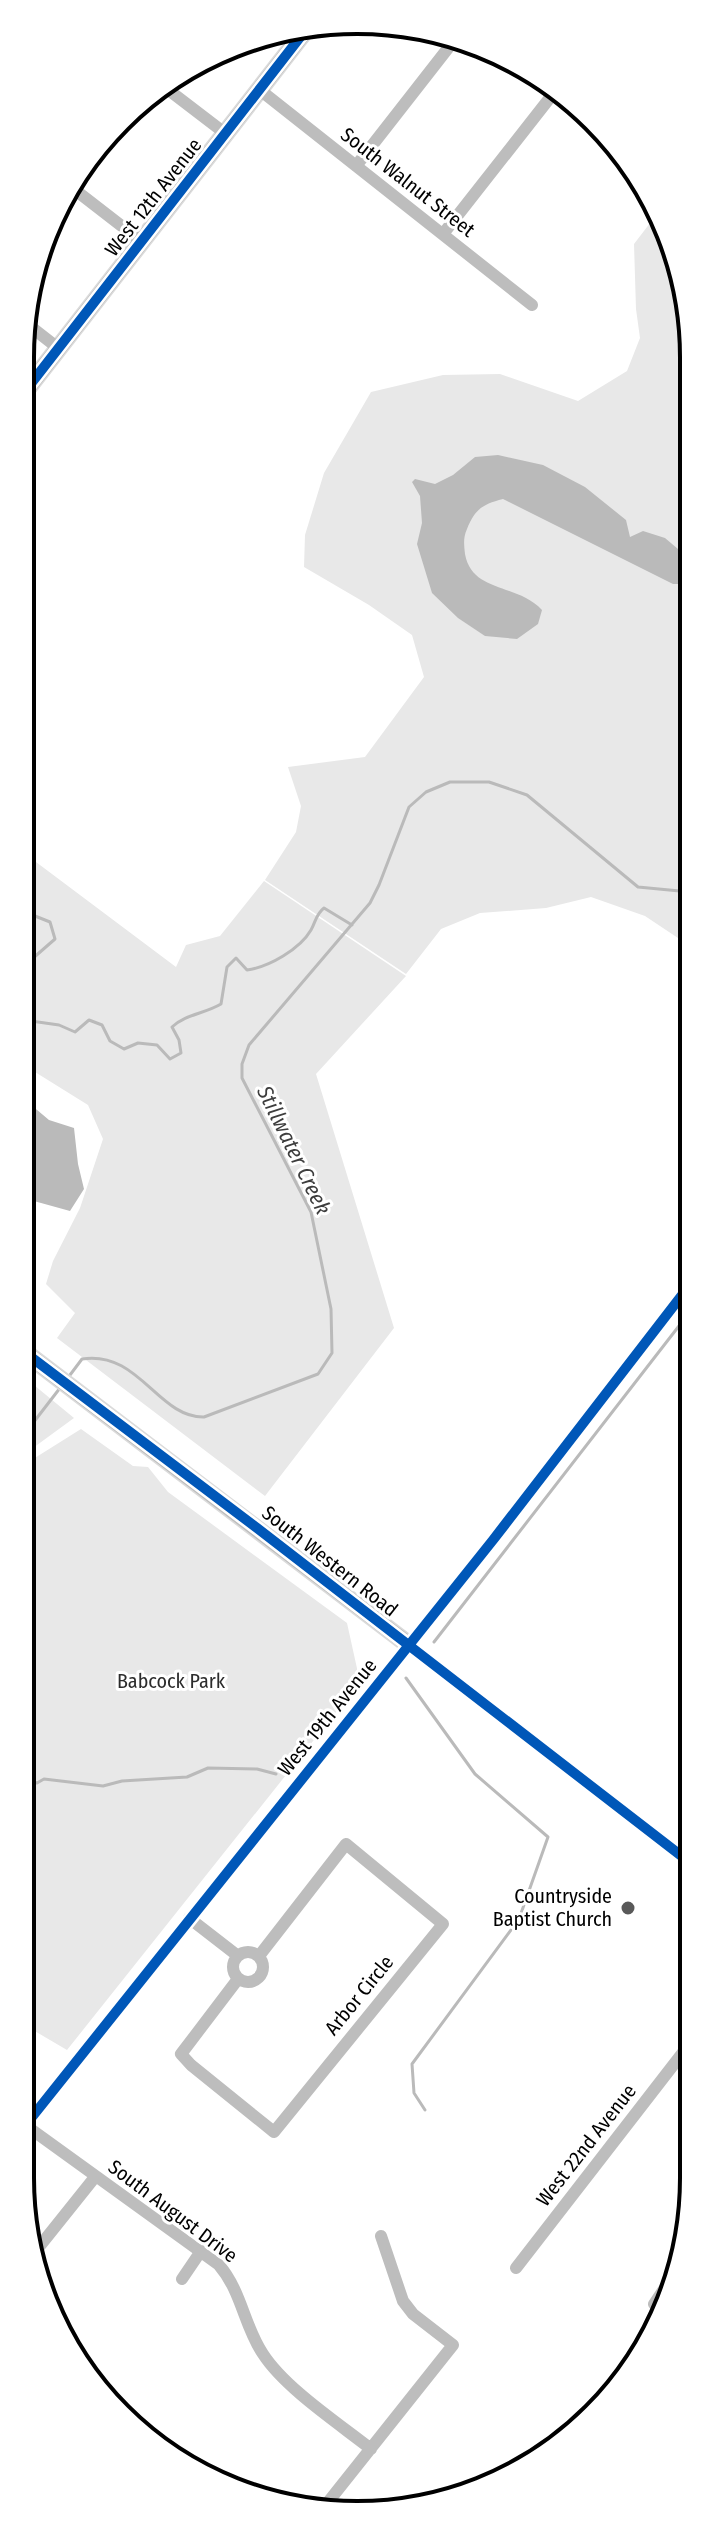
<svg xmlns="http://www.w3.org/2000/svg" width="714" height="2535" font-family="'Fira Sans Condensed',sans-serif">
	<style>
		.green { fill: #e8e8e8 }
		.water { fill: #bababa }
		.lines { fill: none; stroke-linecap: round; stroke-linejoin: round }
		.stream { stroke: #bababa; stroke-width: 3 }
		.major-casing { stroke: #dbdbdb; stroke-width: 19 }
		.minor { stroke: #bdbdbd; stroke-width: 12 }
		.major { stroke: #bdbdbd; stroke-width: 16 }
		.cycleway-casing { stroke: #fff; stroke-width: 15 }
		.cycleway { stroke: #0057b8; stroke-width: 10 }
		.poi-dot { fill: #595959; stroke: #fff; stroke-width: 3 }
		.labels { text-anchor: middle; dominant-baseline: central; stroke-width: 6; stroke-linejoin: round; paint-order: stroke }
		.street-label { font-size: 20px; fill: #000; stroke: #fff }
		.park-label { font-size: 20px; fill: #2c2c2c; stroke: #fff }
		.poi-label { font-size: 20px; fill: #000; stroke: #fff; text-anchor: end }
		.water-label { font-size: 22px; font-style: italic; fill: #3d3d3d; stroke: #fff }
		.rim { fill: none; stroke: #000; stroke-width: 4 }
	</style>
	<rect width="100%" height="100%" fill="#fff"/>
	<path class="green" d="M660,210L691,313L690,946L645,916L591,897L546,908L480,913L441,929L406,974L265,880L296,832L301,806L288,767L365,757L424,677L412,635L369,605L304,567L305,535L324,473L371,392L443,375L500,374L578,401L627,371L640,338L636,309L634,244Z
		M24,853L176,967L186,945L220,936L264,881L406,976L316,1074L394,1328L265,1496L57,1338L75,1313L46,1284L53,1261L80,1208L103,1139L88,1105L35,1072L24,1056Z
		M23,1376L74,1418L22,1456Z
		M81,1429L133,1466L148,1467L168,1492L347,1623L360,1682L67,2050L21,2023L22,1466Z"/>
	<path class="water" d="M498,455L543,465L585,487L626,520L630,537L643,531L665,538L691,560L685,584H673L503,499C483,504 475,509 467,529C463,538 464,544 465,554C472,593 517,583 542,610L538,624L517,639L485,636L458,618L432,593L417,544L422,523L420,496L412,482L415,479L435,484L453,475L475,457Z
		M24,1099L49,1120L74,1128L78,1164L84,1189L70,1211L23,1198Z"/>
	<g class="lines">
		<path class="stream" d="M24,966L55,939L50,922L35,916L24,920
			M24,1020L59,1025L75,1032L89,1020L102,1025L110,1041L124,1049L138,1043L157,1045L170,1059L181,1053L179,1040L172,1027C186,1014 204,1014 221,1004L227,967L236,958L247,970C269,967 300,949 311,930C316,921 316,914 324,908L352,925
			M67,1379L82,1359C139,1350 158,1418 204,1417L318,1374L332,1353L331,1309L311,1212L242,1078V1064L249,1045L370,903L379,885L409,807L426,792L450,782H489L527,795L638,887L690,892
			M23,1436L60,1388
			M434,1642L689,1313
			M406,1678L475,1774L548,1837L519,1919L412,2064L414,2093L425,2110
			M21,1778L37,1783L44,1779L103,1786L122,1781L187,1777L208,1768L257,1769L276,1774"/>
		<defs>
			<path id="major" d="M26,390L308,27
				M23,1351L409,1645"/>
		</defs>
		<use href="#major" class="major-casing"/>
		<path class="minor" d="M162,85L226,134
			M260,90L532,305
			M356,166L456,38
			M70,186L141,241
			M443,234L556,90
			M26,323L58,348
			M409,1645L688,1861
			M189,1918L238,1956
			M233 1967a15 15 0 1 1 30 0a15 15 0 1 1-30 0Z
			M238,1979L181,2054L191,2065L274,2132L443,1924L346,1844L259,1956
			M21,2122L219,2265C242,2292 244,2326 263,2354C285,2388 338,2423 371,2449
			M20,2132L493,1540L689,1286
			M35,2252L95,2177
			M516,2268L688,2046
			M182,2279L201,2251
			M654,2304L677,2270
			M321,2511L453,2345L413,2314L403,2301L381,2236"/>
		<use href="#major" class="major"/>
		<defs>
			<path id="cycleway" d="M26,390L308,27
				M23,1351L257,1528L688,1861
				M20,2132L493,1540L689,1286"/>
		</defs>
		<use href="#cycleway" class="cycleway-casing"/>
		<use href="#cycleway" class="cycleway"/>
	</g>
	<circle class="poi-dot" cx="628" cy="1908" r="8"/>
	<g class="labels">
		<g class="street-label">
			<text transform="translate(408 182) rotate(38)">South Walnut Street</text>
			<text transform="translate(153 197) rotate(-52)">West 12th Avenue</text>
			<text transform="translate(330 1561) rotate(38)">South Western Road</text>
			<text transform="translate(327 1717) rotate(-51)">West 19th Avenue</text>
			<text transform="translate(359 1995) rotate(-51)">Arbor Circle</text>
			<text transform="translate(586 2145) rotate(-52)">West 22nd Avenue</text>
			<text transform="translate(173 2211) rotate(37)">South August Drive</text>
		</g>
		<g class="park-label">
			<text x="171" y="1681">Babcock Park</text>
		</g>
		<g class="poi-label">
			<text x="612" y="1896">Countryside<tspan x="612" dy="23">Baptist Church</tspan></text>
		</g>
		<g class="water-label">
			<text transform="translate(294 1150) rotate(64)">Stillwater Creek</text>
		</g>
	</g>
	<path d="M0 0H714V2535H0ZM357 34H357A323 323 0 0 1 680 357V2178A323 323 0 0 1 357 2501H357A323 323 0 0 1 34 2178V357A323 323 0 0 1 357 34Z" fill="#fff" fill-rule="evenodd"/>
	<path class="rim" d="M357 34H357A323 323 0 0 1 680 357V2178A323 323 0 0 1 357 2501H357A323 323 0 0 1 34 2178V357A323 323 0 0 1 357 34Z"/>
</svg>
